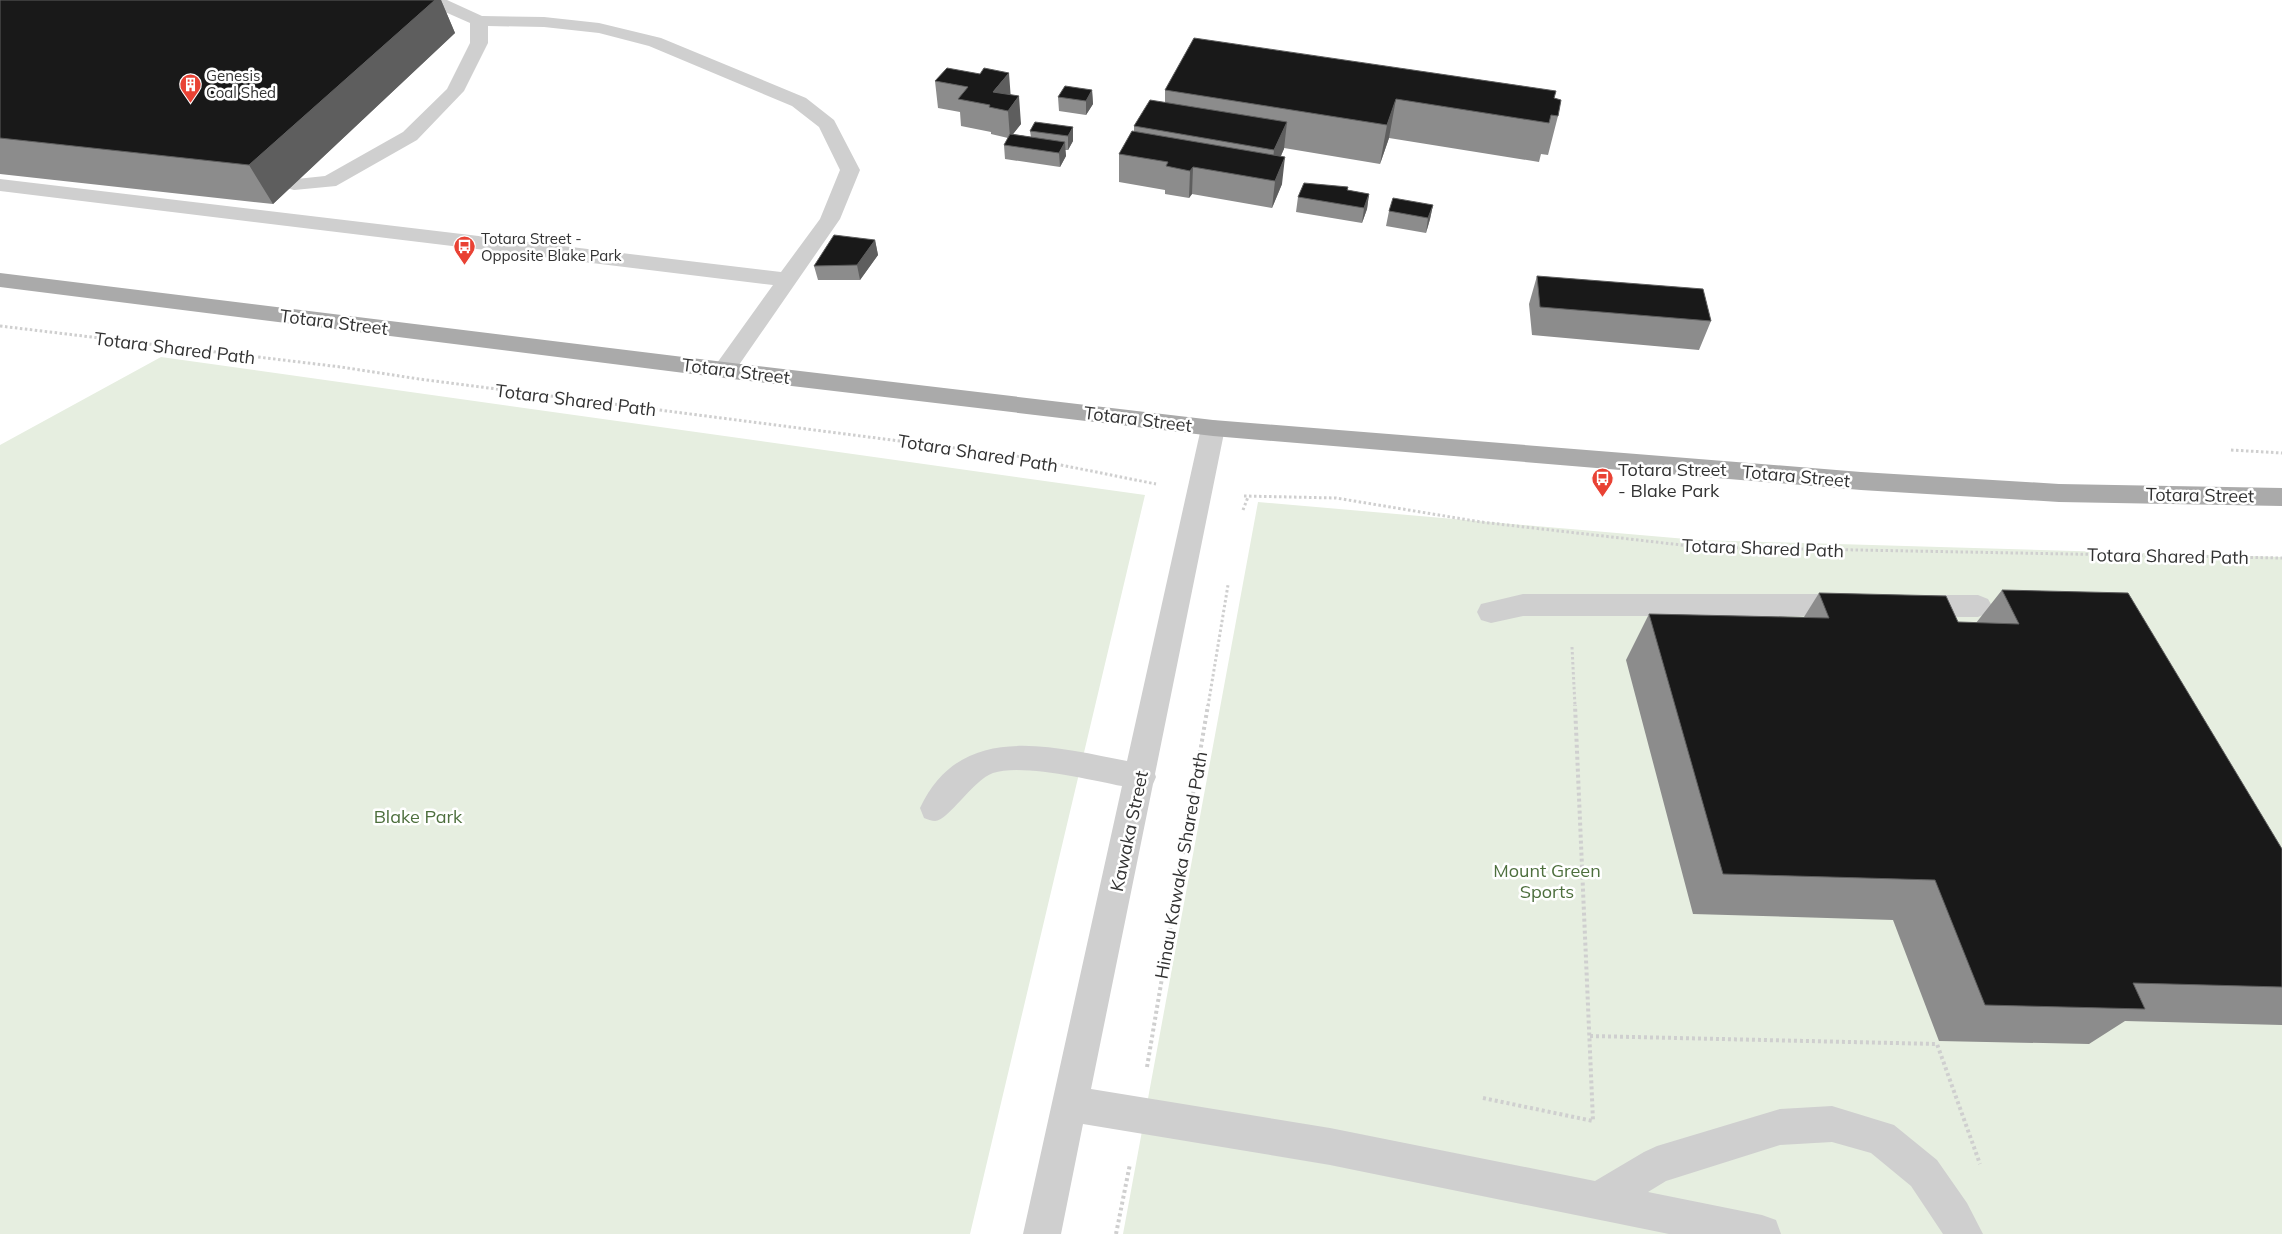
<svg xmlns="http://www.w3.org/2000/svg" width="2282" height="1234" font-family="Mulish,sans-serif">
	<style>
		.green { fill: #e6eee0 }
		.lines { fill: none; stroke-linecap: round; stroke-linejoin: round }
		.path-far1 { stroke: #cfcfcf; stroke-width: 3; stroke-dasharray: 2.5 2.5; stroke-linecap: butt }
		.path { stroke: #cfcfcf; stroke-width: 4; stroke-dasharray: 3 3; stroke-linecap: butt }
		.minor { fill: #cfcfcf; fill-rule: evenodd }
		.major { fill: #aaa; fill-rule: evenodd }
		.wall { fill: #8c8c8c }
		.shaded-wall { fill: #5e5e5e }
		.building { fill: #191919; stroke: #5e5e5e }
		.labels { text-anchor: middle; dominant-baseline: central; stroke-width: 5; stroke-linejoin: round; paint-order: stroke }
		.far-poi-label { font-size: 15px; fill: #323232; stroke: #fff; text-anchor: start }
		.street-label { font-size: 18px; fill: #323232; stroke: #fff }
		.poi-label { font-size: 18px; fill: #323232; stroke: #fff; text-anchor: start }
		.park-label { font-size: 18px; fill: #4d6f3d; stroke: #fff }
	</style>
	<rect width="100%" height="100%" fill="#fff"/>
	<path class="green" d="M161,357L1145,495L970,1234H0V445Z
		M1258,502L1698,540L2282,557V1234H1123Z"/>
	<g class="lines">
		<path class="path-far1" d="M0,326L341,367L419,379L1016,456L1156,484
			M2231,450L2282,453
			M1244,496L1336,498L1481,522L1699,547L2282,558
			M1243,510L1248,497
			M1572,647L1575,706
			M1208,706L1228,585"/>
		<path class="path" d="M1590,1036L1937,1044L1980,1164
			M1147,1067L1208,705
			M1483,1098L1593,1121L1575,705
			M1116,1234L1130,1164"/>
		<path class="minor" d="M425,0H447L482,16L544,17L599,23L661,38L806,98L834,120L860,170L840,219L732,375L724,378L716,375L712,370L773,285L0,191V179L781,272L820,219L840,170L819,127L792,106L649,46L599,33L544,27L488,26V43L464,91L417,140L336,186L294,190L287,188L284,184L287,180L325,176L403,132L447,89L470,43V23L427,4Z
			M1213,420L1222,422L1225,428L1155,774L1156,777L1153,784L1091,1089L1330,1128L1595,1181L1644,1152L1657,1146L1780,1109L1832,1106L1894,1125L1937,1160L1967,1203L1983,1234H1943L1911,1186L1871,1153L1832,1142L1780,1145L1666,1181L1648,1192L1762,1215L1776,1220L1781,1234H1669L1330,1165L1083,1124L1061,1234H1023L1122,786C1091,780 1021,763 993,773C973,780 948,821 935,821C932,821 927,819 924,818L920,808C961,720 1052,747 1127,761L1201,428L1204,422Z
			M1523,594H1848L1858,598L1862,605L1858,612L1848,616H1523L1491,623L1481,620L1477,612L1481,604Z
			M1914,595H1978L1988,599L1992,606L1988,613L1978,617H1914L1904,613L1900,606L1904,599Z"/>
		<path class="major" d="M0,273L724,362L1213,420L1861,472L2059,484L2282,488V506L2059,502L1861,490L1213,436L724,378L0,287Z"/>
	</g>
	<path class="wall" d="M0,0H441L455,33L273,204L0,174Z
		M935,81L1011,95L1021,124L1013,134L1031,137L1030,131L1073,127V141L1068,150H1065L1066,156L1060,167L1005,159L1004,145L1008,138L991,134V132L961,126L960,112L938,108Z
		M1092,90L1093,104L1086,115L1059,111L1058,97Z
		M1165,90L1554,98L1558,116L1548,155L1541,154L1539,162L1389,138L1380,164L1284,148L1281,156L1282,184L1272,208L1192,194L1189,198L1165,194V190L1119,182V154L1134,132V126L1165,102Z
		M1348,187V190L1369,194L1367,209L1362,223L1296,212L1298,197Z
		M1433,205L1430,219L1426,233L1386,226L1389,211Z
		M875,240L878,255L860,280H818L814,266Z
		M1537,276L1711,321L1699,350L1532,335L1529,304Z
		M2002,590L2282,849V1025L2125,1021L2089,1044L1939,1041L1893,920L1693,914L1626,660L1649,614L1804,617L1819,593L1958,622L1976,623Z"/>
	<path class="shaded-wall" d="M435,0H441L455,33L273,204L249,165Z
		M1009,73L1011,100L993,92Z
		M1092,90L1093,104L1086,115V101Z
		M1019,96L1021,124L1010,138L1008,111Z
		M1396,99L1389,138L1380,164L1387,125Z
		M1287,122L1284,149L1271,177L1274,150Z
		M1073,127V141L1068,150V136Z
		M1065,142L1066,156L1060,167L1059,153Z
		M1285,157L1282,184L1272,208L1275,181Z
		M1193,167L1192,194L1189,198L1190,171Z
		M1369,194L1367,209L1362,223L1364,208Z
		M1433,205L1430,219L1426,233L1428,218Z
		M875,240L878,255L860,280L857,265Z"/>
	<path class="building" d="M0,0H435L249,165L0,138Z
		M1194,38L1556,91L1554,98L1561,100L1558,116L1551,115L1549,123L1396,99L1387,125L1165,90Z
		M947,68L980,74L984,68L1009,73L993,92L1019,96L1008,111L989,107L990,105L958,99L968,87L935,81Z
		M1065,86L1092,90L1086,101L1058,97Z
		M1150,100L1287,122L1274,150L1134,126Z
		M1035,122L1073,127L1068,136L1030,131Z
		M1132,131L1285,157L1275,181L1193,167L1190,171L1166,166L1168,162L1119,154Z
		M1010,134L1065,142L1059,153L1004,145Z
		M1304,183L1348,187L1347,190L1369,194L1364,208L1298,197Z
		M1393,198L1433,205L1428,218L1389,211Z
		M834,235L875,240L857,265L814,266Z
		M1537,276L1703,289L1711,321L1540,307Z
		M2002,590L2128,593L2282,849V987L2133,983L2145,1009L1985,1005L1935,880L1723,874L1649,614L1829,618L1819,593L1946,596L1958,622L2019,624Z"/>
	<defs>
		<symbol id="building-pin" viewBox="-11 -11 22 30"><path d="M0 17L-7.5 6A9.5 9.5 0 1 1 7.5 6Z" fill="#e94234" stroke="#fff"/><path d="M-4-6H4V6H1V3H-1V6H-4ZM-2.5-4.3h1.7v1.8h-1.7ZM.8-4.3h1.7v1.8H.8ZM-2.5-1h1.7V.8h-1.7ZM.8-1h1.7V.8H.8Z" fill="#fff"/></symbol>
		<symbol id="bus-pin" viewBox="-11 -11 22 30"><path d="M0 17L-7.5 6A9.5 9.5 0 1 1 7.5 6Z" fill="#e94234" stroke="#fff"/><path d="M-5-6H5V4H4V6H2V4H-2V6H-4V4H-5ZM-3.5-4V0h7V-4ZM-3.5 1.2v1.5H-2V1.2ZM2 1.2v1.5H3.5V1.2Z" fill="#fff"/></symbol>
	</defs>
	<g fill-rule="evenodd">
		<use href="#building-pin" x="178" y="72" width="25" height="34"/>
		<use href="#bus-pin" x="452" y="234" width="25" height="34"/>
		<use href="#bus-pin" x="1590" y="466" width="25" height="34"/>
	</g>
	<g class="labels">
		<g class="far-poi-label">
			<text x="206" y="75">Genesis<tspan x="206" dy="17">Coal Shed</tspan></text>
			<text x="481" y="238">Totara Street -<tspan x="481" dy="17">Opposite Blake Park</tspan></text>
		</g>
		<g class="street-label">
			<text transform="translate(334 322) rotate(7)">Totara Street</text>
			<text transform="translate(175 348) rotate(7)">Totara Shared Path</text>
			<text transform="translate(736 371) rotate(7)">Totara Street</text>
			<text transform="translate(576 400) rotate(7)">Totara Shared Path</text>
			<text transform="translate(1138 419) rotate(7)">Totara Street</text>
			<text transform="translate(978 453) rotate(9)">Totara Shared Path</text>
			<text transform="translate(1796 476) rotate(5)">Totara Street</text>
			<text transform="translate(2200 495) rotate(1)">Totara Street</text>
			<text transform="translate(1763 548) rotate(2)">Totara Shared Path</text>
			<text transform="translate(2168 556) rotate(1)">Totara Shared Path</text>
			<text transform="translate(1129 831) rotate(-78)">Kawaka Street</text>
			<text transform="translate(1181 865) rotate(-80)">Hinau Kawaka Shared Path</text>
		</g>
		<g class="poi-label">
			<text x="1618" y="469">Totara Street<tspan x="1618" dy="21">- Blake Park</tspan></text>
		</g>
		<g class="park-label">
			<text x="418" y="816">Blake Park</text>
			<text x="1547" y="870">Mount Green<tspan x="1547" dy="21">Sports</tspan></text>
		</g>
	</g>
</svg>
